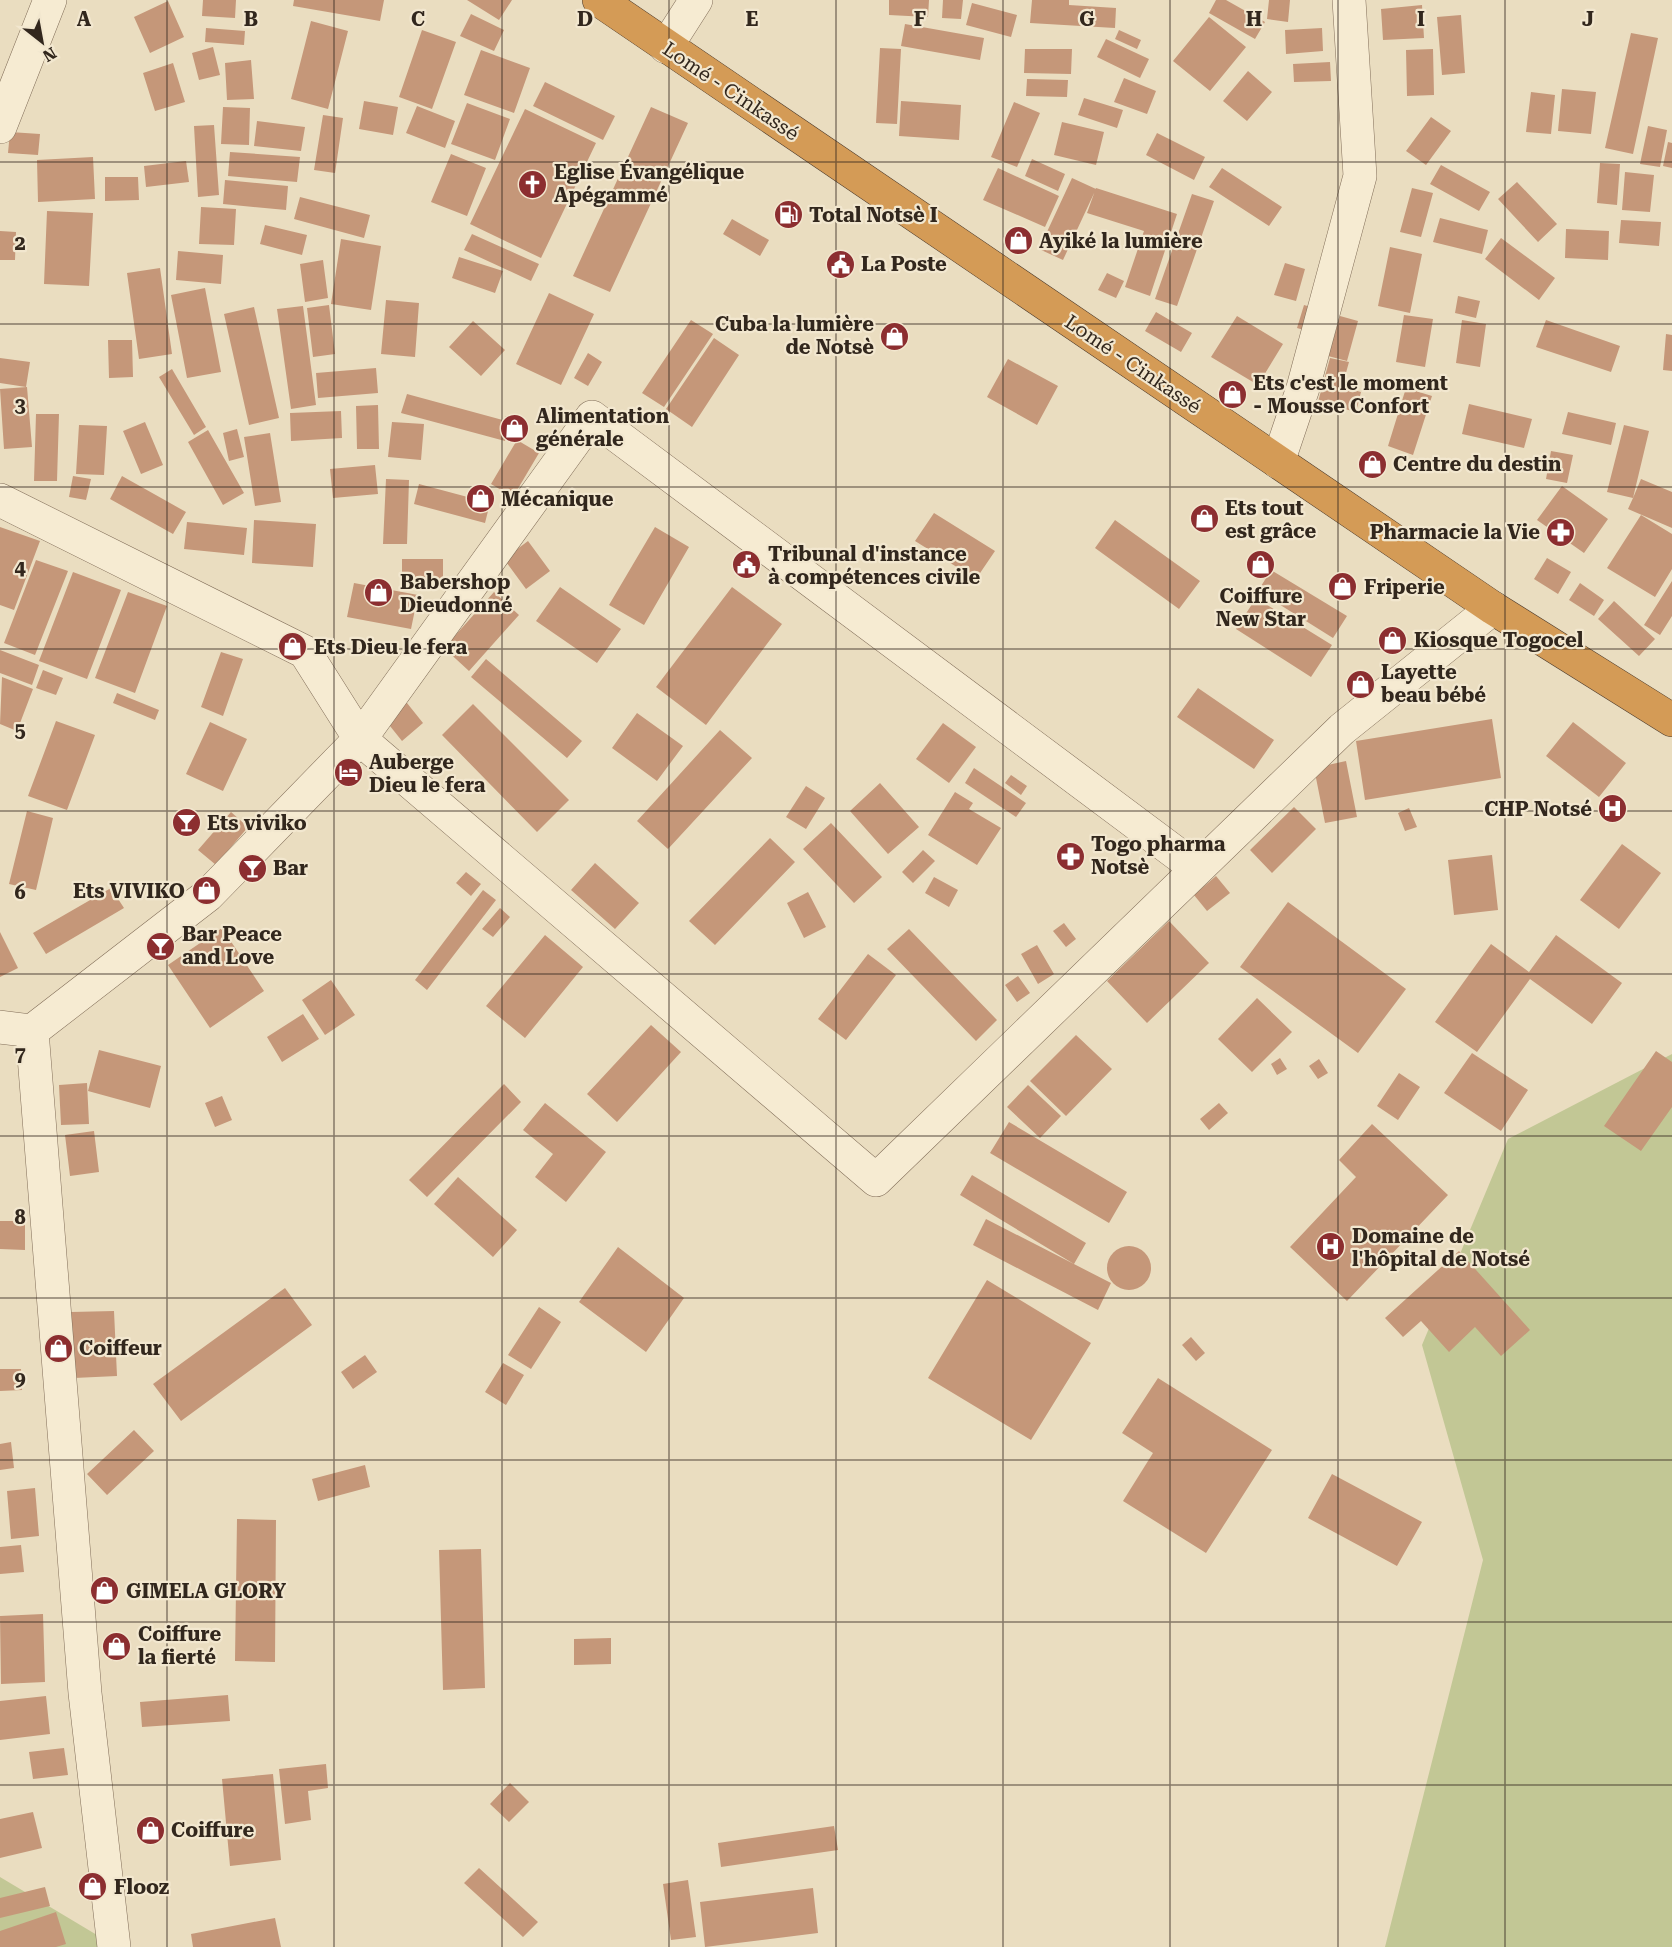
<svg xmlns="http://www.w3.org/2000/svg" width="1672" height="1947" font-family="'Roboto Serif',serif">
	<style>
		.green { fill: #c2c795 }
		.building { fill: #c59779 }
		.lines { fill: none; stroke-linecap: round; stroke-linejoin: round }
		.minor-casing { stroke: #826e59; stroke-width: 34 }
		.highway-casing { stroke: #4f3d2e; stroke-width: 34 }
		.minor { stroke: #f6ebd2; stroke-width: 33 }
		.highway { stroke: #d49b56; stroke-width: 33 }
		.grid { fill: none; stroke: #32271d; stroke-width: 1.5; stroke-opacity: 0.55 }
		.labels { text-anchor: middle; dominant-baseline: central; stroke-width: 4.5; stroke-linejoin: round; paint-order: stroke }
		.street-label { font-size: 20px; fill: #32271d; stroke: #f2e7cf }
		.poi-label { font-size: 20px; font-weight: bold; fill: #32271d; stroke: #f2e7cf; text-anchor: start }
		.grid-label { font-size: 20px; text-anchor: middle; font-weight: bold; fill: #32271d; stroke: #f2e7cf; stroke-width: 4.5; stroke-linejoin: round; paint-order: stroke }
	</style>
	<rect width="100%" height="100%" fill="#eaddc0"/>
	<path class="green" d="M1672,1054V1947H1385L1483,1560L1422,1345L1508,1139Z
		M0,1877L117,1947H0Z"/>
	<path class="building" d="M203,0H236L235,18L202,16Z
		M294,0H384L380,21L293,6Z
		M467,0H512L499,20Z
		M889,0H929L928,17L889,15Z
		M943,0H963L961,19L942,18Z
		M1032,0H1069V5L1116,8L1115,28L1030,23Z
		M1216,0H1226L1265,22L1255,39L1209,13Z
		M1269,0H1290L1288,22L1267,19Z
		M168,1L184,37L150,53L134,17Z
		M972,3L1017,15L1011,37L966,25Z
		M1422,5L1424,38L1383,40L1381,9Z
		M471,14L504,30L494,51L460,36Z
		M1461,15L1465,73L1442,75L1437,17Z
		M1209,17L1246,47L1210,91L1173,61Z
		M311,21L348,31L328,109L291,99Z
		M905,24L984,38L980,60L901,46Z
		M206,28L245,31L244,45L205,42Z
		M1322,28L1323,51L1286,54L1285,30Z
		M422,30L456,42L432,109L399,97Z
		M1119,30L1141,40L1137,49L1115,39Z
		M1631,33L1658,38L1633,154L1605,148Z
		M1106,39L1149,59L1140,78L1097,57Z
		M213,47L220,75L199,80L192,53Z
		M880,48L901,49L897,124L876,123Z
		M1025,49H1072L1071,74L1024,73Z
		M1433,49L1434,95L1407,96L1406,50Z
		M481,50L530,68L514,113L464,95Z
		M251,60L254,99L227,100L225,63Z
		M1330,62L1331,81L1294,82L1293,64Z
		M173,63L185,102L155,111L143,73Z
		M1248,71L1272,92L1247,121L1223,101Z
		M1124,78L1156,91L1147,114L1114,102Z
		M1027,79L1068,80L1067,97L1026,96Z
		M545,82L615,116L603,140L533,106Z
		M1562,89L1596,92L1591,134L1558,131Z
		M1531,92L1555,95L1551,134L1526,132Z
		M1084,98L1123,110L1117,128L1078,115Z
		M364,101L398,107L393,135L359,129Z
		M901,101L961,105L959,140L899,136Z
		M1014,102L1040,113L1017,167L991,157Z
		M467,103L510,119L495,160L451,144Z
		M417,106L455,121L445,148L406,133Z
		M223,107L250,108L249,145L221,144Z
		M651,107L688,123L610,292L573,276Z
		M525,109L596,143L541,258L470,224Z
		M323,115L343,118L335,173L314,170Z
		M1431,117L1451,131L1426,165L1406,151Z
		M257,121L305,127L301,151L254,146Z
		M1062,122L1104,132L1096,165L1054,155Z
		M214,125L219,195L198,197L194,126Z
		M1648,126L1667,130L1660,167L1640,164Z
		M10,132L40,134L38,155L8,153Z
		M1157,133L1205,157L1194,180L1146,155Z
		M1668,142L1672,143V168L1663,166Z
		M230,152L300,157L297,182L228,176Z
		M451,154L486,168L467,216L431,202Z
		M93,157L95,199L38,202L37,160Z
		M1032,159L1065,174L1058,191L1025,176Z
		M186,161L189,182L146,187L144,166Z
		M1600,163L1620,164L1617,205L1597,203Z
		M1441,165L1490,192L1479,211L1430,184Z
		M998,168L1059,196L1045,227L983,200Z
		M1222,168L1282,207L1269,226L1209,187Z
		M1625,172L1654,175L1650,212L1622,210Z
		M105,177H138L139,200L105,201Z
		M1072,178L1096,189L1063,260L1039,249Z
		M225,180L288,186L286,210L223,204Z
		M1517,182L1557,224L1538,242L1498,199Z
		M1096,188L1177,214L1150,296L1125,287L1144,231L1087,213Z
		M1412,188L1433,193L1421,237L1400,232Z
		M1192,194L1214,201L1177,306L1155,299Z
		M300,197L370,215L364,238L294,219Z
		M201,207L236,209L234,245L199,244Z
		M47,211L93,213L89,286L44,284Z
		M1440,218L1488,230L1482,254L1433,242Z
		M732,219L769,240L760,256L723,234Z
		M1621,220L1661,222L1659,246L1619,243Z
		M265,225L307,235L302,255L260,244Z
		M1566,229L1609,231L1608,260L1565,258Z
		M0,231L16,232L15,260H0Z
		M472,234L539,264L531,281L464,250Z
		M1501,238L1555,278L1539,300L1485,259Z
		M341,239L381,246L371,310L331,304Z
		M1390,247L1422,254L1410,313L1378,306Z
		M178,251L223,255L221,284L176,280Z
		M459,257L503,271L495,293L452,278Z
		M323,260L328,298L305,302L300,264Z
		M1285,263L1305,269L1296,301L1274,295Z
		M160,268L172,354L139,359L127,273Z
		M1107,273L1124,281L1116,298L1098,290Z
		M205,288L221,372L187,378L171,295Z
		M549,293L594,314L561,385L516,364Z
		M1458,296L1480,301L1476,318L1455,313Z
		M386,300L419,303L415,357L381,354Z
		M329,305L335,354L313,357L307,308Z
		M1304,305L1314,308L1307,331L1297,328Z
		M303,306L316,405L291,409L277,309Z
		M254,307L279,418L249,425L224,314Z
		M1156,312L1192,333L1181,352L1145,331Z
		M1404,315L1433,319L1425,367L1396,362Z
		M1237,316L1283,344L1258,385L1211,357Z
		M1340,316L1358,321L1347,361L1328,356Z
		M691,320L713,334L664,407L642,393Z
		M1462,320L1486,324L1480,367L1456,363Z
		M1546,320L1620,346L1611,372L1536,347Z
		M473,321L505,350L481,376L449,347Z
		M1666,334L1672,335V371L1663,370Z
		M714,338L739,355L692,427L666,409Z
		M108,340H132L133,377L109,378Z
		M588,353L602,362L588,386L574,378Z
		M0,358L30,362L26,387L0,383Z
		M1330,358L1349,362L1342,387L1361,392L1356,412L1318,402Z
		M1008,359L1058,386L1037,425L987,397Z
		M376,368L378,393L318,398L316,373Z
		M172,369L206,427L194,435L159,377Z
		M27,387L32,447L4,449L0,389Z
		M1406,388L1432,396L1413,455L1388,446Z
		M407,394L510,422L505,441L401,413Z
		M1469,404L1532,419L1524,448L1462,434Z
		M378,405L379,449H357L356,406Z
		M341,411L342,438L291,441L290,413Z
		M1568,412L1616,423L1611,445L1562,434Z
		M36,414H59L57,481H34Z
		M145,422L163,465L141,474L123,431Z
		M392,422L424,424L421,460L388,457Z
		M79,425L107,426L104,475L76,474Z
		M1624,425L1649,431L1633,498L1641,479L1672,492V528L1628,509L1633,498L1607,492Z
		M237,429L244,457L229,461L223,433Z
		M208,430L244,493L223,505L188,442Z
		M270,433L281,502L255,506L244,437Z
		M517,440L539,453L513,497L491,484Z
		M1551,451L1573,455L1567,483L1546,479Z
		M375,465L378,494L333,498L330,469Z
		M73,476L91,479L86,500L69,497Z
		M122,476L186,512L173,534L110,499Z
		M386,479L409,480L407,544H383Z
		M419,484L490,503L485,523L414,504Z
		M1562,486L1608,519L1584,553L1537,520Z
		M934,513L995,551L976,579L915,541Z
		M1641,515L1672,534V569L1655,597L1607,568Z
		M254,520L316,524L313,567L252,563Z
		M1115,520L1200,581L1179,609L1095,548Z
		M187,522L247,528L244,555L184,549Z
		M0,527L40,541L14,610L0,605Z
		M655,527L689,547L644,625L609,605Z
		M528,541L550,571L526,589L504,559Z
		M1547,558L1571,572L1558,594L1534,579Z
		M402,559H443V581H402Z
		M36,560L68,571L35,655L4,643Z
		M1271,570L1347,616L1333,638L1258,591Z
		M73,572L121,590L87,679L39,661Z
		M1672,581V616L1660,635L1644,625Z
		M354,583L418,595L411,629L347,617Z
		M1580,583L1604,600L1594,616L1569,600Z
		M560,587L621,629L597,663L536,621Z
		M732,587L782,624L706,725L656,687Z
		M128,592L167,606L135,693L95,678Z
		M494,592L519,615L469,671L444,648Z
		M1256,598L1332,645L1311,677L1236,629Z
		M1614,601L1655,639L1639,656L1598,619Z
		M0,650L39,665L32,685L0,673Z
		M221,652L243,659L223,716L201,707Z
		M486,659L582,741L567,758L471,677Z
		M43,670L63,678L56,695L36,688Z
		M2,677L33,689L17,731L0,724Z
		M1198,688L1274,740L1254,769L1177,717Z
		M117,693L159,710L155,720L113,703Z
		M403,698L423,723L402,741L382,716Z
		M473,704L569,800L537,832L442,735Z
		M637,713L683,746L657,781L612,748Z
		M1492,719L1501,778L1365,800L1356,741Z
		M56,721L95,735L67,810L28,796Z
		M210,722L247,739L223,791L186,774Z
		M1573,722L1626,763L1599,797L1546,756Z
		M943,723L976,747L949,783L916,759Z
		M720,730L752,758L668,849L637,821Z
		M1346,761L1357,817L1325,823L1314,768Z
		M974,768L1026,803L1016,817L965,783Z
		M1011,775L1027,786L1021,795L1005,783Z
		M880,783L919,827L888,854L850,811Z
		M806,786L825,798L806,829L786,817Z
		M955,792L973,803L969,809L1001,828L977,865L928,835Z
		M1294,807L1316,829L1272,873L1250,850Z
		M1409,808L1417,827L1405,831L1398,813Z
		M27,811L53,818L36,890L9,884Z
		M231,812L248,827L216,865L198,850Z
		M831,823L882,877L854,903L803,849Z
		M770,838L795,862L715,945L689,921Z
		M1622,844L1661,873L1619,929L1580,900Z
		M923,850L935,861L913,883L902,872Z
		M1492,855L1498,910L1454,915L1448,860Z
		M595,863L639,903L615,929L571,890Z
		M466,872L481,884L471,896L456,883Z
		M1216,876L1230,893L1207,911L1194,895Z
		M934,877L958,890L949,907L925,893Z
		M111,888L124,908L46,954L33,933Z
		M483,890L496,900L427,990L415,980Z
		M808,892L826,927L804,938L787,903Z
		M1288,902L1406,989L1358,1053L1240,967Z
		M500,908L510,917L493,937L482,929Z
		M1169,921L1209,963L1147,1023L1107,981Z
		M1064,923L1076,939L1066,947L1053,931Z
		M222,928L264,991L210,1028L168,965Z
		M909,929L997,1020L976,1041L887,949Z
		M0,932L18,968L0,977Z
		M545,935L583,967L525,1038L486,1006Z
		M1556,935L1622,983L1592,1024L1530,979L1477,1052L1435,1022L1491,944L1529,972Z
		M1037,945L1054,974L1038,984L1021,954Z
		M868,954L896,975L846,1040L818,1019Z
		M1018,976L1030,993L1017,1002L1005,985Z
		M331,980L355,1015L325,1035L302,1000Z
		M1257,998L1292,1032L1252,1072L1218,1039Z
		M303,1014L319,1039L282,1062L267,1037Z
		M651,1025L681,1052L617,1122L587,1094Z
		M1076,1035L1112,1069L1066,1116L1030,1081Z
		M99,1050L161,1066L150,1108L88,1091Z
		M1656,1051L1672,1062V1107L1641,1151L1604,1126Z
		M1472,1053L1528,1090L1501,1131L1444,1093Z
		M1280,1058L1287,1069L1277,1075L1271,1064Z
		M1319,1059L1328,1073L1318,1079L1309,1066Z
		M1399,1073L1420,1087L1398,1120L1377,1106Z
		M87,1083L89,1124L61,1125L59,1085Z
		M504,1084L521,1102L427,1197L409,1180Z
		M1028,1085L1061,1116L1040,1138L1007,1107Z
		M222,1096L232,1120L215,1127L205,1103Z
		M545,1103L606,1152L566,1202L535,1177L553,1154L523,1130Z
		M1219,1103L1228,1113L1209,1130L1200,1119Z
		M1009,1122L1127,1192L1109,1223L990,1153Z
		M1372,1124L1448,1195L1347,1301L1290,1247L1356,1177L1339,1160Z
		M94,1131L99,1172L70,1176L65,1135Z
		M972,1175L1086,1243L1074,1264L960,1195Z
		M458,1177L517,1230L493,1257L434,1204Z
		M986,1219L1111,1283L1098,1310L973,1245Z
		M0,1221H25V1250L0,1249Z
		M1107 1268a22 22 0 1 1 44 0a22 22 0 1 1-44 0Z
		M618,1247L684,1298L646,1352L579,1302Z
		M1459,1251L1530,1330L1501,1356L1475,1327L1449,1352L1421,1321L1403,1337L1385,1318Z
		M987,1280L1091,1343L1031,1440L928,1378Z
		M285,1288L312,1325L181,1421L153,1384Z
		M539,1307L561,1322L531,1369L508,1355Z
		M114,1311L117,1376L74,1378L71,1312Z
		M1191,1337L1205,1353L1196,1361L1182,1345Z
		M365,1355L377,1372L353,1389L341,1372Z
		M503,1363L524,1375L506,1405L485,1392Z
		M0,1369H21L22,1390L0,1391Z
		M1158,1378L1272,1450L1206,1553L1123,1501L1153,1453L1122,1433Z
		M134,1430L154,1451L107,1495L87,1474Z
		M11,1442L14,1468L0,1470V1444Z
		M365,1465L370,1487L318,1501L312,1479Z
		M1332,1474L1422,1522L1397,1566L1308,1518Z
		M35,1488L39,1536L11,1539L7,1491Z
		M237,1519L276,1520L275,1662L235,1661Z
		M21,1545L24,1572L0,1574V1547Z
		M481,1549L485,1688L443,1690L439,1550Z
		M43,1614L45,1682L1,1684L0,1616Z
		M611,1638V1664L574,1665V1639Z
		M228,1695L230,1721L142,1727L140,1702Z
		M46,1696L50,1734L0,1740V1701Z
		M64,1748L68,1775L33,1779L29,1752Z
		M326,1764L328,1788L308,1791L311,1820L285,1824L279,1769Z
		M273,1774L281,1860L230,1866L222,1779Z
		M510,1783L529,1802L509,1822L490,1804Z
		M33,1812L42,1848L0,1858V1819Z
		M834,1826L838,1850L721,1867L718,1843Z
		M479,1868L538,1922L523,1937L464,1883Z
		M688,1880L696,1937L671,1940L663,1884Z
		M45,1887L50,1906L0,1918V1898Z
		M813,1888L818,1933L705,1947L700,1902Z
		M56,1912L66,1944L56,1947H0V1931Z
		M275,1918L281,1947H193L191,1934Z"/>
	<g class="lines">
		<defs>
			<path id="minor" d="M666,47L696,0
				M0,127L50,0
				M1278,462L1303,388L1360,176L1349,0
				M0,500L305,652L360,739L876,1180L1342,729L1493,608
				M0,1027L32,1031L208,895L360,739L592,417L1196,868
				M32,1031L85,1693L114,1947"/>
			<path id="highway" d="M599,0L1493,608L1672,720"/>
		</defs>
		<use href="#minor" class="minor-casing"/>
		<use href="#highway" class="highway-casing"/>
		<use href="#minor" class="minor"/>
		<use href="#highway" class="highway"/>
	</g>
	<path class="grid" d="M167,0V1947M334,0V1947M502,0V1947M669,0V1947M836,0V1947M1003,0V1947M1170,0V1947M1338,0V1947M1505,0V1947M0,162H1672M0,324H1672M0,487H1672M0,649H1672M0,811H1672M0,974H1672M0,1136H1672M0,1298H1672M0,1460H1672M0,1622H1672M0,1785H1672"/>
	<defs>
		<symbol id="church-disc" viewBox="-11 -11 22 22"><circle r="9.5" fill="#8c2e30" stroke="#f2e7cf"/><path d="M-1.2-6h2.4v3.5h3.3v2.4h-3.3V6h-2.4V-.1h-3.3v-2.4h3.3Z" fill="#fff"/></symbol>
		<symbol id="fuel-disc" viewBox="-11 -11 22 22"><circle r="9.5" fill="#8c2e30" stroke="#f2e7cf"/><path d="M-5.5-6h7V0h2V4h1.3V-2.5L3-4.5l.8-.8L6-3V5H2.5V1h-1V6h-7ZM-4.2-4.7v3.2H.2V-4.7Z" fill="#fff"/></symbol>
		<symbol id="shop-disc" viewBox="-11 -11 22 22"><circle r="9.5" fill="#8c2e30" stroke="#f2e7cf"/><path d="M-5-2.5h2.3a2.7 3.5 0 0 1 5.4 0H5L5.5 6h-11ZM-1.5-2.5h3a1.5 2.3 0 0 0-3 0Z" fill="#fff"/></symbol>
		<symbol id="civic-disc" viewBox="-11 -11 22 22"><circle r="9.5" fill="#8c2e30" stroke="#f2e7cf"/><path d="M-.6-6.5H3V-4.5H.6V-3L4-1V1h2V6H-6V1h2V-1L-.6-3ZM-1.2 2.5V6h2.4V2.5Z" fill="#fff"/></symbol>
		<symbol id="pharmacy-disc" viewBox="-11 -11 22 22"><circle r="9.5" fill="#8c2e30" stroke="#f2e7cf"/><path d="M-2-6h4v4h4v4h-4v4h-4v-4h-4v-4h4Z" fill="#fff"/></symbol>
		<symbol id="hotel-disc" viewBox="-11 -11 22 22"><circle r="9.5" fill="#8c2e30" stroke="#f2e7cf"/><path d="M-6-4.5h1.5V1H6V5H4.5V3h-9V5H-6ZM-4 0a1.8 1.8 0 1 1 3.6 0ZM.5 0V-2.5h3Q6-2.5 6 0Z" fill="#fff"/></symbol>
		<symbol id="hospital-disc" viewBox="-11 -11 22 22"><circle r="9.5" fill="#8c2e30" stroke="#f2e7cf"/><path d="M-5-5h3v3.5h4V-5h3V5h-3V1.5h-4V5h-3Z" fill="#fff"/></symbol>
		<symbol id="bar-disc" viewBox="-11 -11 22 22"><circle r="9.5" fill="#8c2e30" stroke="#f2e7cf"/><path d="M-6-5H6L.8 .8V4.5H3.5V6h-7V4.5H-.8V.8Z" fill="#fff"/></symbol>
	</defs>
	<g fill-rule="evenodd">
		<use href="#church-disc" x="516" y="168" width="33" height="33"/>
		<use href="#fuel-disc" x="772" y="198" width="33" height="33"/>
		<use href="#shop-disc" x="1002" y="224" width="33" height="33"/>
		<use href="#civic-disc" x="824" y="248" width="33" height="33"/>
		<use href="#shop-disc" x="878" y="320" width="33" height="33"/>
		<use href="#shop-disc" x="1216" y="378" width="33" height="33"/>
		<use href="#shop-disc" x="498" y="412" width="33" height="33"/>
		<use href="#shop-disc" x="1356" y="448" width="33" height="33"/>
		<use href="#shop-disc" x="464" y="482" width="33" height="33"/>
		<use href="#shop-disc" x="1188" y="502" width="33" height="33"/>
		<use href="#pharmacy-disc" x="1544" y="516" width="33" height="33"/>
		<use href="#civic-disc" x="730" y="548" width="33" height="33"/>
		<use href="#shop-disc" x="1244" y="548" width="33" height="33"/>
		<use href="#shop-disc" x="1326" y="570" width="33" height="33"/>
		<use href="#shop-disc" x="362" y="576" width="33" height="33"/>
		<use href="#shop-disc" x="1376" y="624" width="33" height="33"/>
		<use href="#shop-disc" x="276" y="630" width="33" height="33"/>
		<use href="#shop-disc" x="1344" y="668" width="33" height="33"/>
		<use href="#hotel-disc" x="332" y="756" width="33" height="33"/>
		<use href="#hospital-disc" x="1596" y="792" width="33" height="33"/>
		<use href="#bar-disc" x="170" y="806" width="33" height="33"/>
		<use href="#pharmacy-disc" x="1054" y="840" width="33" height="33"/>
		<use href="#bar-disc" x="236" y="852" width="33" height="33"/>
		<use href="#shop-disc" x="190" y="874" width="33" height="33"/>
		<use href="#bar-disc" x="144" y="930" width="33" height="33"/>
		<use href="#hospital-disc" x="1314" y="1230" width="33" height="33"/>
		<use href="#shop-disc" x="42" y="1332" width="33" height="33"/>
		<use href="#shop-disc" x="88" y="1574" width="33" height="33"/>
		<use href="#shop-disc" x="100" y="1630" width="33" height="33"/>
		<use href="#shop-disc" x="134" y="1814" width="33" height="33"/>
		<use href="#shop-disc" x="76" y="1870" width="33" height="33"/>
	</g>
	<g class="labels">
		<g class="street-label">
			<text transform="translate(731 91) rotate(34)">Lomé - Cinkassé</text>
			<text transform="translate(1133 364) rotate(34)">Lomé - Cinkassé</text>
		</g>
		<g class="poi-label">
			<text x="554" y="172">Eglise Évangélique<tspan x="554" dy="23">Apégammé</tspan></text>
			<text x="809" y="215">Total Notsè I</text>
			<text x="1039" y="241">Ayiké la lumière</text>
			<text x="861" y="264">La Poste</text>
			<text x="874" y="324" text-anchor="end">Cuba la lumière<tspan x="874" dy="23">de Notsè</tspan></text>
			<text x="1253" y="383">Ets c'est le moment<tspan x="1253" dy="23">- Mousse Confort</tspan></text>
			<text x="536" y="416">Alimentation<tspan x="536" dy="23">générale</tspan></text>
			<text x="1393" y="464">Centre du destin</text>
			<text x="501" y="499">Mécanique</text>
			<text x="1225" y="508">Ets tout<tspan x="1225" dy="23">est grâce</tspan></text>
			<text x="1540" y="532" text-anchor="end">Pharmacie la Vie</text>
			<text x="768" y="554">Tribunal d'instance<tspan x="768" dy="23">à compétences civile</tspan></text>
			<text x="400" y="582">Babershop<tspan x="400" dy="23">Dieudonné</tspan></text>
			<text x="1364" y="587">Friperie</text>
			<text x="1261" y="596" text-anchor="middle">Coiffure<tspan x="1261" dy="23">New Star</tspan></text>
			<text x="1414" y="640">Kiosque Togocel</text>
			<text x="314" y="647">Ets Dieu le fera</text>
			<text x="1381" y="672">Layette<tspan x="1381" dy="23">beau bébé</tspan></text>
			<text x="369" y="762">Auberge<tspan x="369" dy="23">Dieu le fera</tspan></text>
			<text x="1592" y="809" text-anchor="end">CHP Notsé</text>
			<text x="207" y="823">Ets viviko</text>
			<text x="1091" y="844">Togo pharma<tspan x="1091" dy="23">Notsè</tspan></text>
			<text x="273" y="868">Bar</text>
			<text x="185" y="891" text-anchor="end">Ets VIVIKO</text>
			<text x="182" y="934">Bar Peace<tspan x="182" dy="23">and Love</tspan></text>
			<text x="1352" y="1236">Domaine de<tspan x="1352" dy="23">l'hôpital de Notsé</tspan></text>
			<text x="79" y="1348">Coiffeur</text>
			<text x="126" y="1591">GIMELA GLORY</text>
			<text x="138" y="1634">Coiffure<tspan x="138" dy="23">la fierté</tspan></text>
			<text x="171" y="1830">Coiffure</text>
			<text x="114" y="1887">Flooz</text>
		</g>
	</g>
	<g class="grid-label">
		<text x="84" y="26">A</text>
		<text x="251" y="26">B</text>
		<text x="418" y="26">C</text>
		<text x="585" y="26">D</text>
		<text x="752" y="26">E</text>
		<text x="920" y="26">F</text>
		<text x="1087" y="26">G</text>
		<text x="1254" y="26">H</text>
		<text x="1421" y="26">I</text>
		<text x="1588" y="26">J</text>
		<text x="20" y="250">2</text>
		<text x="20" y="412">3</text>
		<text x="20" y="575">4</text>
		<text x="20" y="737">5</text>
		<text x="20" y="899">6</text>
		<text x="20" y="1061">7</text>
		<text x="20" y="1224">8</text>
		<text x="20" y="1386">9</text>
	</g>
	<g transform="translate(42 42) rotate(149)" stroke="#f2e7cf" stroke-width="4.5" paint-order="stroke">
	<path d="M0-4.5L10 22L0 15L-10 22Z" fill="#32271d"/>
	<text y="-9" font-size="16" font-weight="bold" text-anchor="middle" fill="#32271d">N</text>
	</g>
</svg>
